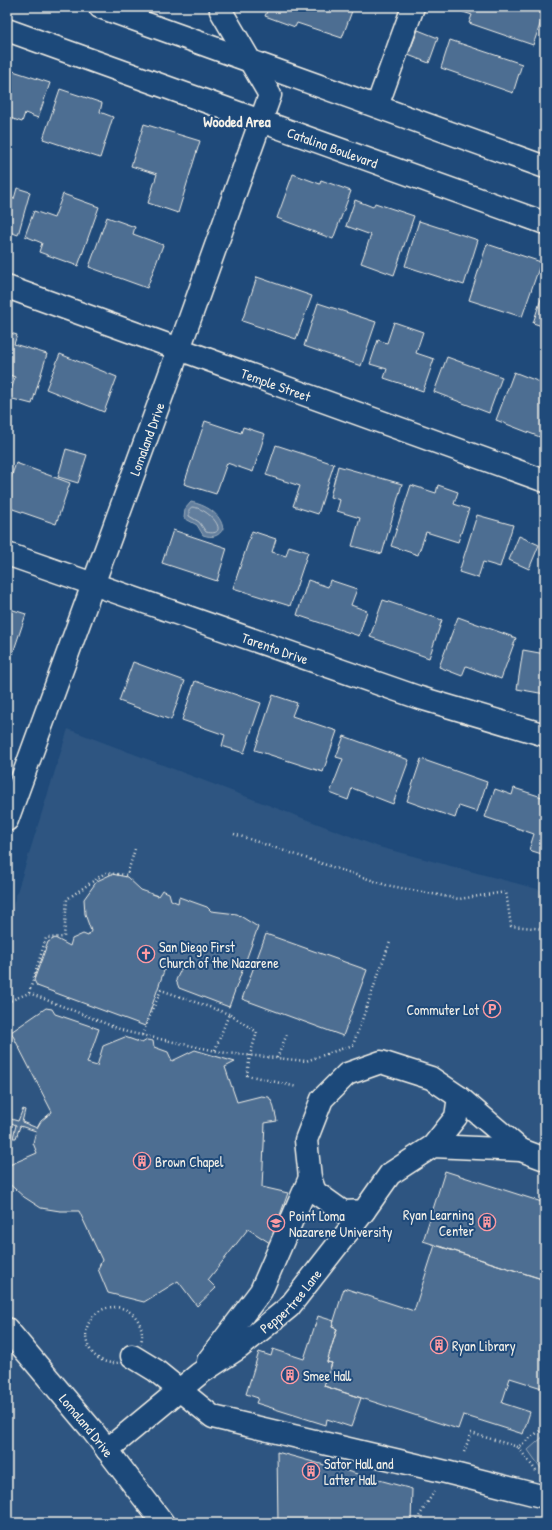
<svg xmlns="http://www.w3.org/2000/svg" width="552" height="1530" font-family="'Patrick Hand',sans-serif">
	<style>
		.built { fill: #2d5581 }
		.green { fill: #3a5f88; stroke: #97a8b8 }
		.water { fill: #627e9d; stroke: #9cacbb }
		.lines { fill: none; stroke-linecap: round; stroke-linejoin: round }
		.shore { stroke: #bac3ca; stroke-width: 1 }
		.building { fill: #4d6e92; stroke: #f4f1e8 }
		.minor-casing { stroke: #f4f1e8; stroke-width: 25 }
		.major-casing { stroke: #f4f1e8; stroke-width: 25 }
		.path { stroke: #f4f1e8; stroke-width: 2.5; stroke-dasharray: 1 3; stroke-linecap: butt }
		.minor { stroke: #1f4a7a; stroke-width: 22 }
		.major { stroke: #1f4a7a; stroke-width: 22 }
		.labels { text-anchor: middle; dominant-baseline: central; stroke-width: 4; stroke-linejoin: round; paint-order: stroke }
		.street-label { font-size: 14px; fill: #f4f1e8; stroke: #1f4a7a }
		.poi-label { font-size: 14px; fill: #f4f1e8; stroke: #1f4a7a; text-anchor: start }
		.neighbourhood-label { font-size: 15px; font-weight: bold; fill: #f4f1e8; stroke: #1f4a7a }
	</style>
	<rect width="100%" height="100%" fill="#1f4a7a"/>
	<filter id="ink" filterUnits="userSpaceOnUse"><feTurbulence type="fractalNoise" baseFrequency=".025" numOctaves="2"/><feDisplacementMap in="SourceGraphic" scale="8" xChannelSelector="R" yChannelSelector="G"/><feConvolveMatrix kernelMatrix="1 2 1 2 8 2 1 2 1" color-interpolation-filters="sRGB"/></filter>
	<g filter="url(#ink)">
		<path class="built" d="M68,729L379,847L545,891V1523H7V924Z"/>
		<path class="green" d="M545,1435V1474L528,1450Z"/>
		<path class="water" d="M191,502C205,505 221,513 223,529C218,537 212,538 203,535L197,525L184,518L185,509Z"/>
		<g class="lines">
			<path class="shore" d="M192,507C211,508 232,538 206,532L199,522L189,516V510Z"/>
		</g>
		<path class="building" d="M269,7H341L352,11L342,38L297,23L295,27L265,16Z
			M449,7H526L544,13L533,45L469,23L472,15Z
			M418,30L438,38L429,63L408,55Z
			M450,40L522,64L513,93L441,68Z
			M7,69L50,83L38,118L25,113L22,122L7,117Z
			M60,89L102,103L100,112L113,117L100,158L43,139Z
			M144,124L200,141L178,213L148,203L157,174L131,166Z
			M293,174L320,184L321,180L351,191L333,239L277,218Z
			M17,188L30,192L18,235L7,231V197L14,199Z
			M63,194L99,207L78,266L39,252L42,243L25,236L34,211L54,218Z
			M355,200L373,207L375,203L414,216L394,275L361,263L371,235L346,226Z
			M107,217L135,227L133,234L163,245L147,288L89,267Z
			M419,221L478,240L464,285L405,266Z
			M487,244L541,262L522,317L469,300Z
			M257,277L312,296L296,339L242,321Z
			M545,287V327L533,323Z
			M318,303L376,322L361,366L304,346Z
			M394,322L423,332L416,353L434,359L423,391L384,378L387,369L370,364L378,340L387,343Z
			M7,332L17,335L14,344L47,354L32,404L9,398L15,377L7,374Z
			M60,354L117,377L104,412L46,389Z
			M447,357L502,377L489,413L434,392Z
			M514,372L545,384V439L496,420Z
			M205,421L241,433L243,427L265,434L253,472L227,463L216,494L184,484Z
			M276,445L334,464L318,514L293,506L300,486L266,475Z
			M66,449L87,455L78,483L58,477Z
			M16,463L70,483L56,524L7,507V482L9,483Z
			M338,466L402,484L382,554L352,546L360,518L337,511L340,500L330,497Z
			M411,485L436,493L438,485L458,492L454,504L469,509L458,542L426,532L418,555L391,546Z
			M477,515L513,525L500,567L483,562L478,578L459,572Z
			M173,530L227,548L217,581L162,563Z
			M252,531L276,539L272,552L286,556L289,546L308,552L290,606L233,588Z
			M519,536L539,545L529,569L509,560Z
			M308,580L328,587L330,580L357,589L351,605L367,611L359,636L297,615Z
			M383,600L442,620L429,658L370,637Z
			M7,608L26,614L10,662L7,661Z
			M458,617L516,638L501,679L466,666L462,676L439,667Z
			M523,650L545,654V694L517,689Z
			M133,662L185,681L171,720L119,701Z
			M195,681L261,703L244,753L222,746L225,735L182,720Z
			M273,695L297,703L292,716L337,731L323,772L255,750Z
			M344,736L409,760L393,804L352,788L348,800L330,793L343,759L336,757Z
			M421,759L487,782L477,812L459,806L455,818L407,801Z
			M514,788L545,798V855L529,850L534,834L485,817L495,789L512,795Z
			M112,874L127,877L141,890L158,896L162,890L169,893L171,900L178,903L179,897L207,907L211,911L237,914L258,927L229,1007L179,988L176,980L182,967L167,962L145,1026L37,986L34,980L48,942L55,938L70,946L72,939L83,934L88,936L91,931L85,914L84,899L97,881Z
			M266,934L367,970L343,1036L242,999Z
			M46,1008L52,1009L55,1014L99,1029L87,1063L97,1066L103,1046L125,1037L142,1043L147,1040L153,1041L154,1047L168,1052L172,1061L195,1050L235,1062L225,1067L237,1102L261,1096L269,1097L273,1104L277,1121L265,1123L262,1187L288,1193L270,1243L248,1229L208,1280L216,1288L197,1306L178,1281L144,1302L108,1293L98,1269L102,1260L79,1211H60L41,1208L24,1197L7,1182V1166L37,1153L33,1143L36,1131L20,1126L16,1138H13L16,1125L7,1121V1118L18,1121L23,1109L25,1110L22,1122L37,1128L41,1121L52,1112L11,1032Z
			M445,1171L545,1203V1280L423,1241Z
			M435,1245L545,1280V1389L510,1378L502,1403L530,1412L523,1434L463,1415L458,1429L324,1386L332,1363L327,1362L337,1329L332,1327L344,1288L414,1311Z
			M318,1316L334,1321L332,1327L337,1329L327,1362L332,1363L324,1386L361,1398L351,1427L327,1419L326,1425L256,1403L258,1398L246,1394L259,1352L271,1356L273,1349L304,1359Z
			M277,1452L412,1489L411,1523H278Z"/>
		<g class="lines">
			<defs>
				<g id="minor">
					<path id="s1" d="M7,30L545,223"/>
					<path d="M377,106L413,7"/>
					<path id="s2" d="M7,287L545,481"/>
					<path id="s3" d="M7,554L417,697L545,735"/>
					<path id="s4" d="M7,820L179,349L270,95L221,11L223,7"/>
					<path d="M459,1097L521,1150"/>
					<path d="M433,1146L456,1117L459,1097L431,1078L381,1062L347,1074L322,1099L306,1140L310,1178L315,1192L343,1212L364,1211L390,1174L433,1146L521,1150L545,1159"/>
					<path id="s5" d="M7,1329L92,1430L163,1523"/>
					<path d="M132,1356L155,1370L213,1417L446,1472L545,1497"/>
					<path d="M208,1361L261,1291L310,1178"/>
					<path id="s6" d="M107,1450L199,1374L240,1347L289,1307L364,1211"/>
				</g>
				<path id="major" d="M100,7L545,167"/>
			</defs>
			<use href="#minor" class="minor-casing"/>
			<use href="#major" class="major-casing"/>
			<path class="path" d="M234,834L386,885L459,899L506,892L511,926L545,929
				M29,993L46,938L64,937L67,899L105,873L127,875L135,849
				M7,1002L29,993L127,1032L226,1053L306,1061L353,1045L390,942
				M142,1035L161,990L229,1014
				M215,1050L229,1014L257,1032L250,1055L247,1075L297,1087
				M277,1058L287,1034
				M86 1335a28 28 0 1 1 56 0a28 28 0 1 1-56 0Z
				M464,1452L471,1433L518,1447
				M536,1471L518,1447L545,1427
				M415,1523L434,1492"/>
			<use href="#minor" class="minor"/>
			<use href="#major" class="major"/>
		</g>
	</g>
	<defs>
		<symbol id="church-ring" viewBox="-11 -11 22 22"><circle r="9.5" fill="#1f4a7a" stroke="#ff9aa2" stroke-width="1.5"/><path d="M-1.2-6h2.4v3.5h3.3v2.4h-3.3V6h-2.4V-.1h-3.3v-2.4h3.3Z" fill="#ff9aa2"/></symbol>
		<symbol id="parking-ring" viewBox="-11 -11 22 22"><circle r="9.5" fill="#1f4a7a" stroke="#ff9aa2" stroke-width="1.5"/><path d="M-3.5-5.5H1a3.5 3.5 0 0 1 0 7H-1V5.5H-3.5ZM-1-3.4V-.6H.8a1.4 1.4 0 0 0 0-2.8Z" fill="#ff9aa2"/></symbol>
		<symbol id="building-ring" viewBox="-11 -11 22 22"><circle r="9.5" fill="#1f4a7a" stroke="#ff9aa2" stroke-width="1.5"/><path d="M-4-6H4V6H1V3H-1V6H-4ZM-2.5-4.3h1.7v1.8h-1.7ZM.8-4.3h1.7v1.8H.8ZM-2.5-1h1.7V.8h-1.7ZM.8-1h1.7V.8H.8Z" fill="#ff9aa2"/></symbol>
		<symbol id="university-ring" viewBox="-11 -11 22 22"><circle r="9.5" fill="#1f4a7a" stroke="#ff9aa2" stroke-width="1.5"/><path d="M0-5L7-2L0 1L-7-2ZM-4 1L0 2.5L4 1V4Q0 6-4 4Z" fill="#ff9aa2"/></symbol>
	</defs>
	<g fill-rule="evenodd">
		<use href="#church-ring" x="136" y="944" width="20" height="20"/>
		<use href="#parking-ring" x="482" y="999" width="20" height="20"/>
		<use href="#building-ring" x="132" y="1151" width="20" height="20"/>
		<use href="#building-ring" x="477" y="1212" width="20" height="20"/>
		<use href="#university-ring" x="266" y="1213" width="20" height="20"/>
		<use href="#building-ring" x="429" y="1335" width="20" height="20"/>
		<use href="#building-ring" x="280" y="1365" width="20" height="20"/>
		<use href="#building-ring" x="301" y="1461" width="20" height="20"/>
	</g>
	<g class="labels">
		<g class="street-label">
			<text stroke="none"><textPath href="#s1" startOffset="346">Catalina Boulevard</textPath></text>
			<text stroke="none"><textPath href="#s2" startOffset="286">Temple Street</textPath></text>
			<text stroke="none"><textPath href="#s4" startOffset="406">Lomaland Drive</textPath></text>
			<text stroke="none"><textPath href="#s3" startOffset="284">Tarento Drive</textPath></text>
			<text stroke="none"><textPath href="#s6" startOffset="237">Peppertree Lane</textPath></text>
			<text stroke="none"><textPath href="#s5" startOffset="125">Lomaland Drive</textPath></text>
		</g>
		<g class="poi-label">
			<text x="159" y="946">San Diego First<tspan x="159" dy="16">Church of the Nazarene</tspan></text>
			<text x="479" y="1009" text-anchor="end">Commuter Lot</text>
			<text x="155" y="1161">Brown Chapel</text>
			<text x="474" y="1214" text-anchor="end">Ryan Learning<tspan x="474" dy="16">Center</tspan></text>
			<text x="289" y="1215">Point Loma<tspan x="289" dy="16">Nazarene University</tspan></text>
			<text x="452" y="1345">Ryan Library</text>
			<text x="303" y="1375">Smee Hall</text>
			<text x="324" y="1463">Sator Hall and<tspan x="324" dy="16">Latter Hall</tspan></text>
		</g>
		<g class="neighbourhood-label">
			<text x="237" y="121">Wooded Area</text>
		</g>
	</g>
	<rect width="552" height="1530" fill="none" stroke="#1f4a7a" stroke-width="24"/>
	<rect x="12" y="12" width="528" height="1506" fill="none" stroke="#f4f1e8" stroke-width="1.5" filter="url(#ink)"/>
</svg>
